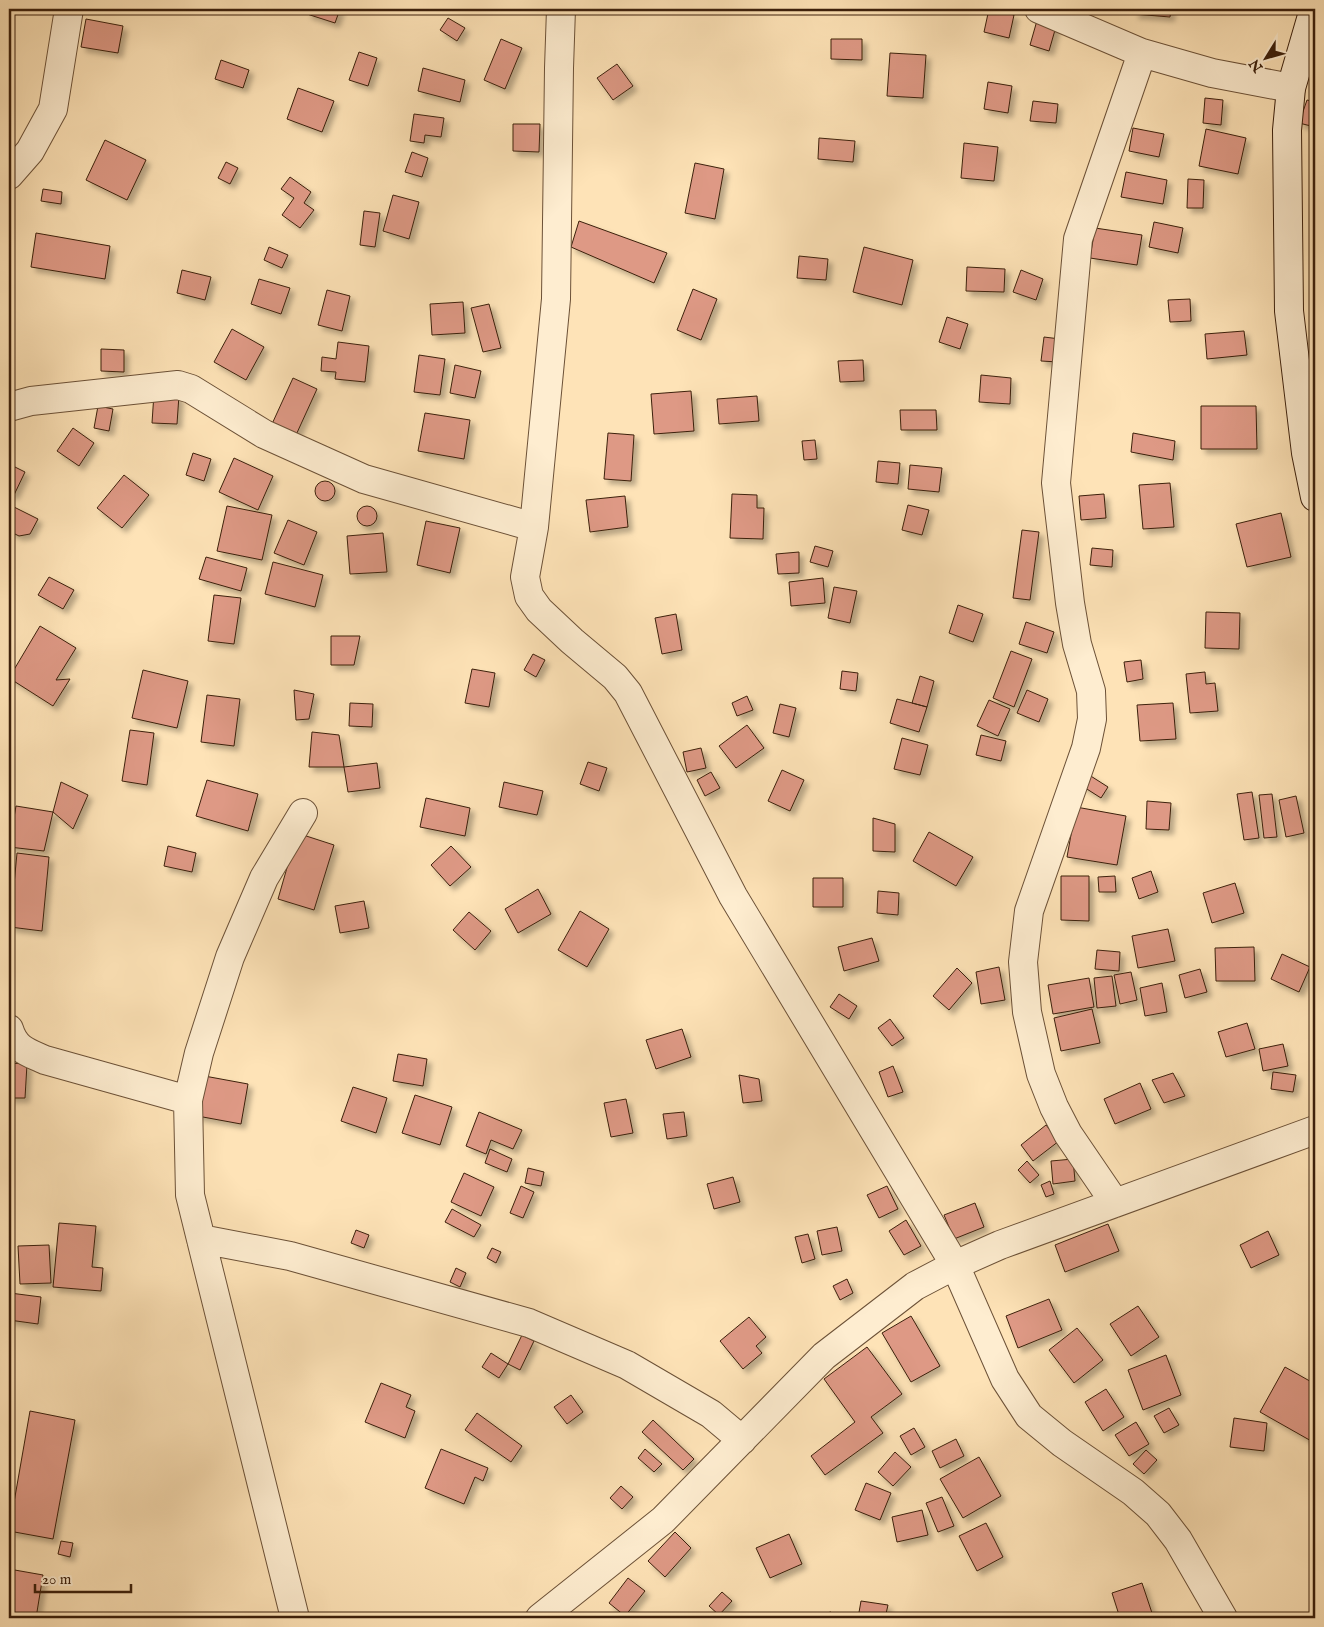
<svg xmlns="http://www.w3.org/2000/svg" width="1324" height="1627" font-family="'IM FELL English',serif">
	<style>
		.building { fill: #de9985; stroke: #3c200c; filter: url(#shadow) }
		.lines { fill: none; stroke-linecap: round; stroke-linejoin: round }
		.street-casing { stroke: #6c5137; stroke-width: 30 }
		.secondary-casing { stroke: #3c200c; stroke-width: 30 }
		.street { stroke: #feedd0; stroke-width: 28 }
		.secondary { stroke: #feedd0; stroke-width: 28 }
	</style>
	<defs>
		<filter id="shadow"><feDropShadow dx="4.5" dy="4.5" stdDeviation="2.5" flood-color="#0004"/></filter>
	</defs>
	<rect width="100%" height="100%" fill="#fee3b7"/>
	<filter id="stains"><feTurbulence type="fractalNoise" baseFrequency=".004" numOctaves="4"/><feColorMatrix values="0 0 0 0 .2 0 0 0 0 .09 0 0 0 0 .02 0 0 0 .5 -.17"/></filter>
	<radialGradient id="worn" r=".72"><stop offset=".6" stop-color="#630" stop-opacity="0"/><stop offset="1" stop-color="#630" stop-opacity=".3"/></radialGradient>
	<path class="building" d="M308,9H340L335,23L307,14Z
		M989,9L1014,15L1009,38L984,32Z
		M1135,9H1171L1170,17L1134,14Z
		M1038,17L1057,23L1049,51L1030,45Z
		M448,18L465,28L457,41L440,30Z
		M86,19L123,26L118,53L81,47Z
		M501,39L522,48L505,89L484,80Z
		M831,39H862V60L831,59Z
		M359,52L377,58L368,86L349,80Z
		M890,53L926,55L923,98L887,96Z
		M221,60L249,70L243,88L215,79Z
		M617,64L633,86L613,100L597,78Z
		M423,68L465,80L460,102L418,91Z
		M988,82L1012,86L1008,113L984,109Z
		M298,88L334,101L322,132L287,119Z
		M1205,98L1223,100L1221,125L1203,123Z
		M1307,100L1315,102V127L1299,123Z
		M1033,101L1058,104L1056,123L1030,121Z
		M414,114L444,118L441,137L425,135L424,143L410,141Z
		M513,124H540L539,152L513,151Z
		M1133,128L1164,134L1159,157L1129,151Z
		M1206,129L1246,138L1238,174L1199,166Z
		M819,138L855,141L853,162L818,159Z
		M105,140L146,160L127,200L86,180Z
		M964,143L998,147L994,181L961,178Z
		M412,152L428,158L422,177L405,172Z
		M226,162L238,168L230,184L218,178Z
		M695,163L724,169L715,219L685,213Z
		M1126,172L1167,180L1163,204L1121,197Z
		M290,177L311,192L304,203L314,210L300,228L282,215L294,198L281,189Z
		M1188,179L1204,180L1203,208H1187Z
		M43,189L62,192L61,204L41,201Z
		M393,195L419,202L409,239L383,231Z
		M364,211L380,213L375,247L360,245Z
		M579,221L667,253L654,283L571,247Z
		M1154,222L1183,228L1178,253L1149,247Z
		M1095,228L1142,235L1137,265L1090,258Z
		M36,233L110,246L105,279L31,267Z
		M269,247L288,255L282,268L264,260Z
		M864,247L913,260L902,305L853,292Z
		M799,256L828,259L826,280L797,278Z
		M967,267L1005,269L1004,292L966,291Z
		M182,270L211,277L205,300L177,293Z
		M1021,270L1043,279L1036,300L1013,292Z
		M259,279L290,288L281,314L251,304Z
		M693,289L717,299L701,340L677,330Z
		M327,290L350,296L342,331L318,325Z
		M1190,299L1191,321L1170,322L1168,300Z
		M463,302L465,333L432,335L430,304Z
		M489,304L501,348L483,352L471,308Z
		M947,317L968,324L960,349L939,342Z
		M232,329L264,347L246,380L214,362Z
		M1244,331L1247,355L1207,359L1205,334Z
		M1044,337L1060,339L1058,362L1041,361Z
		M338,342L369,346L365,382L335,379L336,372L321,371L322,357L336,359Z
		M101,349L124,350V372L101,371Z
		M419,355L445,359L440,395L414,392Z
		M863,360L864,381L840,382L838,361Z
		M455,365L481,371L475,398L450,393Z
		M981,375L1011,378L1010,404L979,402Z
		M293,378L317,389L296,435L272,424Z
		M691,391L694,431L654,434L651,394Z
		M154,393L179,395L177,424L152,423Z
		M757,396L759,421L719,424L717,399Z
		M98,406L113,409L109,431L94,428Z
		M1201,406H1256L1257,449H1201Z
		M900,410H936L937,430H901Z
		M425,413L470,420L464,459L418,451Z
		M73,428L94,443L79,466L57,451Z
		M608,433L634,435L631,481L604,479Z
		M1133,433L1175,441L1173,460L1131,452Z
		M815,440L817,459L804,460L802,441Z
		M193,453L211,459L204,481L186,475Z
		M234,458L273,476L258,510L219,492Z
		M878,461L900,463L898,484L876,482Z
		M9,464L25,472L14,495L9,493Z
		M910,465L942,468L939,492L908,489Z
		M124,475L149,495L122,528L97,508Z
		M315 491a10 10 0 1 1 20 0a10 10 0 1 1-20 0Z
		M1170,483L1174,527L1143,529L1139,485Z
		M732,494L757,495V508H764L763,539L730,538Z
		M1104,494L1106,518L1081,520L1079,496Z
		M625,496L628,527L590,532L586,500Z
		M908,505L929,510L922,535L902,530Z
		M227,506L272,515L262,560L217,551Z
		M357 516a10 10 0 1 1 20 0a10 10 0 1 1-20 0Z
		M14,507L38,519L30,534L19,536L9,531V518Z
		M1281,513L1291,557L1247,567L1236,524Z
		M288,520L317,532L304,565L274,553Z
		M426,521L460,528L450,573L417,565Z
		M1022,530L1039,532L1030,600L1013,598Z
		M383,533L387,572L350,574L347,536Z
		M815,546L833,551L828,567L810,562Z
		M1092,548L1113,550L1112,567L1090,565Z
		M799,552V573L778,574L776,554Z
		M206,557L247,568L241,591L199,579Z
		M273,562L323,575L315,607L265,594Z
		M49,577L74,590L63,609L38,595Z
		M823,578L825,603L791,606L789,582Z
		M834,587L857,591L850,623L828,618Z
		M214,595L241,598L234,644L208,641Z
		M958,605L983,614L973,642L949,633Z
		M1206,612L1240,613L1239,649L1205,648Z
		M676,614L682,650L662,654L655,618Z
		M1026,622L1054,632L1047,653L1019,644Z
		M40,626L76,648L56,680L70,679L53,706L9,678Z
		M331,636H360L354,665H331Z
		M1011,651L1032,659L1014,707L993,698Z
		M533,654L545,660L536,677L524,670Z
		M1141,660L1143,679L1127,682L1124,662Z
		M472,669L495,673L489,707L465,703Z
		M143,670L188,681L177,728L132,718Z
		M842,671L858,673L856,691L840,689Z
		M1205,672L1206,684L1215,683L1218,711L1190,713L1186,674Z
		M920,676L934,681L927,707L912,703Z
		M294,690L314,694L309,719L296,720Z
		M1027,690L1048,699L1039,722L1017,713Z
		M207,695L240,699L234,746L201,742Z
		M747,696L753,710L737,716L732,703Z
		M897,699L927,707L919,732L890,723Z
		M989,700L1010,709L998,736L977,726Z
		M350,703L373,704L372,727L349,726Z
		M1173,703L1176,739L1140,741L1137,705Z
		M780,704L796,708L789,737L773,733Z
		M747,725L764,748L736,768L719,746Z
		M130,730L154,733L147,785L122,781Z
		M312,732L339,735L344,767H309Z
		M981,735L1006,741L1001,761L976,755Z
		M902,738L928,745L920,775L894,769Z
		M701,748L706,768L687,772L683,752Z
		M588,762L607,768L599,791L580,784Z
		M377,763L380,788L348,792L344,767Z
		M782,770L804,780L790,811L768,801Z
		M711,772L720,788L705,796L697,780Z
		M1086,773L1108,787L1101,798L1079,784Z
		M207,780L258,794L248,831L196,816Z
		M61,782L88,795L73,829L53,812Z
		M504,782L543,791L537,815L499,807Z
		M1252,792L1259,838L1244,840L1237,794Z
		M1272,794L1277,837L1264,838L1259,795Z
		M1296,796L1304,833L1286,837L1279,800Z
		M426,798L470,808L465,836L420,827Z
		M1147,801L1171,803L1169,830L1146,829Z
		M16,806L53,812L44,851L9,847Z
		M1076,807L1126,816L1117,865L1067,857Z
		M873,818L895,824V852L873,851Z
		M929,832L973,857L956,886L913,861Z
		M297,833L334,845L314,910L278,899Z
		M168,846L196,853L192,872L164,866Z
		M451,846L471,867L450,886L431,865Z
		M17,853L49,857L42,931L10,927Z
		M1151,871L1158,892L1139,899L1132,878Z
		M1061,876H1089V921L1061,920Z
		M1115,876L1116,892H1099L1098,877Z
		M813,878H843V907H813Z
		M1235,883L1244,913L1212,923L1203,893Z
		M538,889L551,914L518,933L505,909Z
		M878,891L899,893L898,915L877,913Z
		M364,901L369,928L340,933L335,906Z
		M580,911L609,929L587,967L558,950Z
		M469,912L491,931L475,950L453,930Z
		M1168,929L1175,961L1138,968L1132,936Z
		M872,938L879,961L844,971L838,947Z
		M1254,947L1255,981H1216L1215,948Z
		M1097,950L1120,952L1119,971L1095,969Z
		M1282,954L1310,967L1299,992L1271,979Z
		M999,967L1005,1000L981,1004L976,972Z
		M957,968L972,983L949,1010L933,996Z
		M1200,969L1207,992L1185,998L1179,975Z
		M1131,972L1137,1000L1120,1004L1114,975Z
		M1112,976L1116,1006L1097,1008L1094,978Z
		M1089,978L1094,1007L1053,1014L1048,985Z
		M1162,983L1167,1012L1145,1016L1140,988Z
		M839,994L857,1006L849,1019L830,1007Z
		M1092,1009L1100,1043L1061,1051L1054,1018Z
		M1315,1018V1055H1313L1310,1019Z
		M890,1019L904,1038L892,1046L878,1028Z
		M1247,1023L1255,1049L1226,1057L1218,1032Z
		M682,1029L691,1057L656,1069L646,1040Z
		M1283,1044L1288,1066L1263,1071L1259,1049Z
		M398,1054L427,1059L423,1086L393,1081Z
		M9,1063L27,1064L25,1098H9Z
		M893,1066L903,1092L888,1097L879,1072Z
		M1273,1072L1296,1075L1293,1092L1271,1089Z
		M1173,1073L1185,1096L1164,1103L1152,1080Z
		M199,1075L248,1084L241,1124L192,1115Z
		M739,1075L759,1079L762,1101L743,1103Z
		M1140,1083L1151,1109L1115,1124L1104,1099Z
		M353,1087L387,1098L376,1133L341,1121Z
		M415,1095L452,1107L440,1145L402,1133Z
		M626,1099L633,1133L611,1137L604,1103Z
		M479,1112L522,1130L513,1149L491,1140L486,1154L466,1146Z
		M684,1112L687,1136L667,1139L663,1114Z
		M1046,1125L1059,1141L1033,1161L1021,1145Z
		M490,1149L512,1159L507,1172L485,1163Z
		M1073,1159L1075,1181L1053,1184L1051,1161Z
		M1027,1161L1039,1175L1030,1183L1018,1170Z
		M528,1168L544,1172L541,1186L525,1183Z
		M464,1173L494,1187L481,1216L451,1202Z
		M733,1177L740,1202L714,1209L707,1184Z
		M1050,1181L1054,1194L1046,1197L1041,1185Z
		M521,1186L534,1192L523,1218L510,1213Z
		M887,1186L898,1209L879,1218L867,1195Z
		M975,1203L984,1227L954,1239L944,1215Z
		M452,1209L481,1225L474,1237L445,1222Z
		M906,1220L921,1246L904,1255L889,1231Z
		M59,1223L96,1226L92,1267L103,1268L101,1291L53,1287Z
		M1108,1224L1119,1251L1065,1272L1055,1245Z
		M837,1227L842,1251L822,1255L817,1231Z
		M356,1230L369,1235L364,1248L351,1243Z
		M1268,1231L1279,1255L1251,1268L1240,1245Z
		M808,1234L815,1259L802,1263L795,1237Z
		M49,1245L51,1283L20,1284L18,1246Z
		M492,1248L501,1252L496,1263L487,1258Z
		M456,1268L466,1273L460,1287L450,1282Z
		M847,1279L853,1293L840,1300L833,1286Z
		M10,1293L41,1297L38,1324L9,1320Z
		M1049,1299L1062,1330L1018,1348L1006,1316Z
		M1138,1306L1159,1337L1131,1356L1110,1324Z
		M911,1316L940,1366L911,1382L882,1333Z
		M749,1317L766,1337L756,1346L762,1353L743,1369L720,1341Z
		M1077,1328L1103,1360L1074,1383L1049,1350Z
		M522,1335L534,1341L520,1370L508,1364Z
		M867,1347L902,1394L871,1417L883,1433L825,1475L811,1456L855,1422L824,1379Z
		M491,1353L508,1364L499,1378L482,1367Z
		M1166,1355L1181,1395L1143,1410L1128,1370Z
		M1285,1367L1315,1384V1439L1313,1442L1260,1412Z
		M381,1383L411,1395L406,1407L415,1411L405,1438L365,1422Z
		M1106,1389L1124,1417L1103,1431L1085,1402Z
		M571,1395L583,1412L567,1424L554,1407Z
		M1169,1408L1179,1425L1164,1433L1154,1416Z
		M30,1411L75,1420L53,1539L9,1531Z
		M477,1413L522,1446L511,1462L465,1430Z
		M1234,1418L1267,1423L1264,1451L1230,1447Z
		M653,1420L694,1459L683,1470L642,1432Z
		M1136,1422L1149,1444L1129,1456L1115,1435Z
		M914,1428L925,1447L911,1455L900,1436Z
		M956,1439L964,1456L940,1468L932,1451Z
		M441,1449L488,1468L483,1481L475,1477L464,1504L425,1488Z
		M645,1449L662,1464L654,1472L638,1458Z
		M1146,1450L1157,1460L1144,1474L1133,1464Z
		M895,1452L911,1467L893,1486L878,1472Z
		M979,1457L1001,1496L963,1518L940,1479Z
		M866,1483L891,1493L880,1520L855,1510Z
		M621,1486L633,1497L622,1509L610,1498Z
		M942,1497L954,1526L938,1532L926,1503Z
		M922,1510L928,1535L897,1542L892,1517Z
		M986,1523L1003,1557L977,1571L959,1536Z
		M675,1532L691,1548L665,1577L648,1561Z
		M789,1534L802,1564L770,1578L756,1548Z
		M61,1541L73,1543L70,1557L58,1554Z
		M9,1569L43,1575L36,1618H9Z
		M628,1578L645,1591L625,1616L609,1603Z
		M1142,1583L1152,1613L1134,1618H1120L1112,1593Z
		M722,1592L732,1601L719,1615L709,1606Z
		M861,1601L888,1605L885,1618H858Z
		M831,1612L832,1618H802Z"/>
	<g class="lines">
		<defs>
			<path id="street" d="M561,9L559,68L556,299L534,527L525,577L529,596L539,610L572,641L615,677L628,693L733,896L955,1265L1005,1379L1029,1416L1062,1443L1133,1492L1158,1514L1178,1540L1223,1618
				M1039,9L1142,53L1212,73L1291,88
				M9,175L30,151L53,109L69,9
				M9,407L31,401L178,385L191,389L264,434L364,479L534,527
				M9,1029C15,1049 27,1052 45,1060L188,1100
				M1115,1203L1068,1134L1054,1107L1041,1074L1027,1012L1023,962L1029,911L1086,748L1092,719L1091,691L1077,644L1070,603L1056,483L1078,239L1142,53
				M201,1239L290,1256L529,1323L627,1365L711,1414L742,1440
				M295,1618L190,1195L188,1100L199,1053L230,957L264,878L303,813
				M540,1618L663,1520L824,1356L915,1286L955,1265L1000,1245L1315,1130"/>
			<path id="secondary" d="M1314,9L1291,88L1287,130L1289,311L1306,453L1315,497"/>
		</defs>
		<use href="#street" class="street-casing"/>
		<use href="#secondary" class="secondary-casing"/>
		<use href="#street" class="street"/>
		<use href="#secondary" class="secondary"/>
	</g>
	<rect width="1324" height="1627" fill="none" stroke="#fee3b7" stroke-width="30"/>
	<rect x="10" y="10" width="1304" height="1607" fill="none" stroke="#3c200c" stroke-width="2.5"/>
	<rect x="15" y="15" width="1294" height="1597" fill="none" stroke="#3c200c"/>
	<g transform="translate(1266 58) rotate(233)" stroke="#feedd0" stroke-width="4" paint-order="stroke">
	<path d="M0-4L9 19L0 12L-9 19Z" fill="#3c200c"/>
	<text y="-8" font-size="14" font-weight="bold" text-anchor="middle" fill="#3c200c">N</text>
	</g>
	<path d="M35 1584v8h96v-8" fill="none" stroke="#3c200c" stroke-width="2.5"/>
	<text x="42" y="1584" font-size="15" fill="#3c200c" stroke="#feedd0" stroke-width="4" paint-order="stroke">20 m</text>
	<rect width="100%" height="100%" filter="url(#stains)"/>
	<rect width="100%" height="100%" fill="url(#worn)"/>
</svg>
